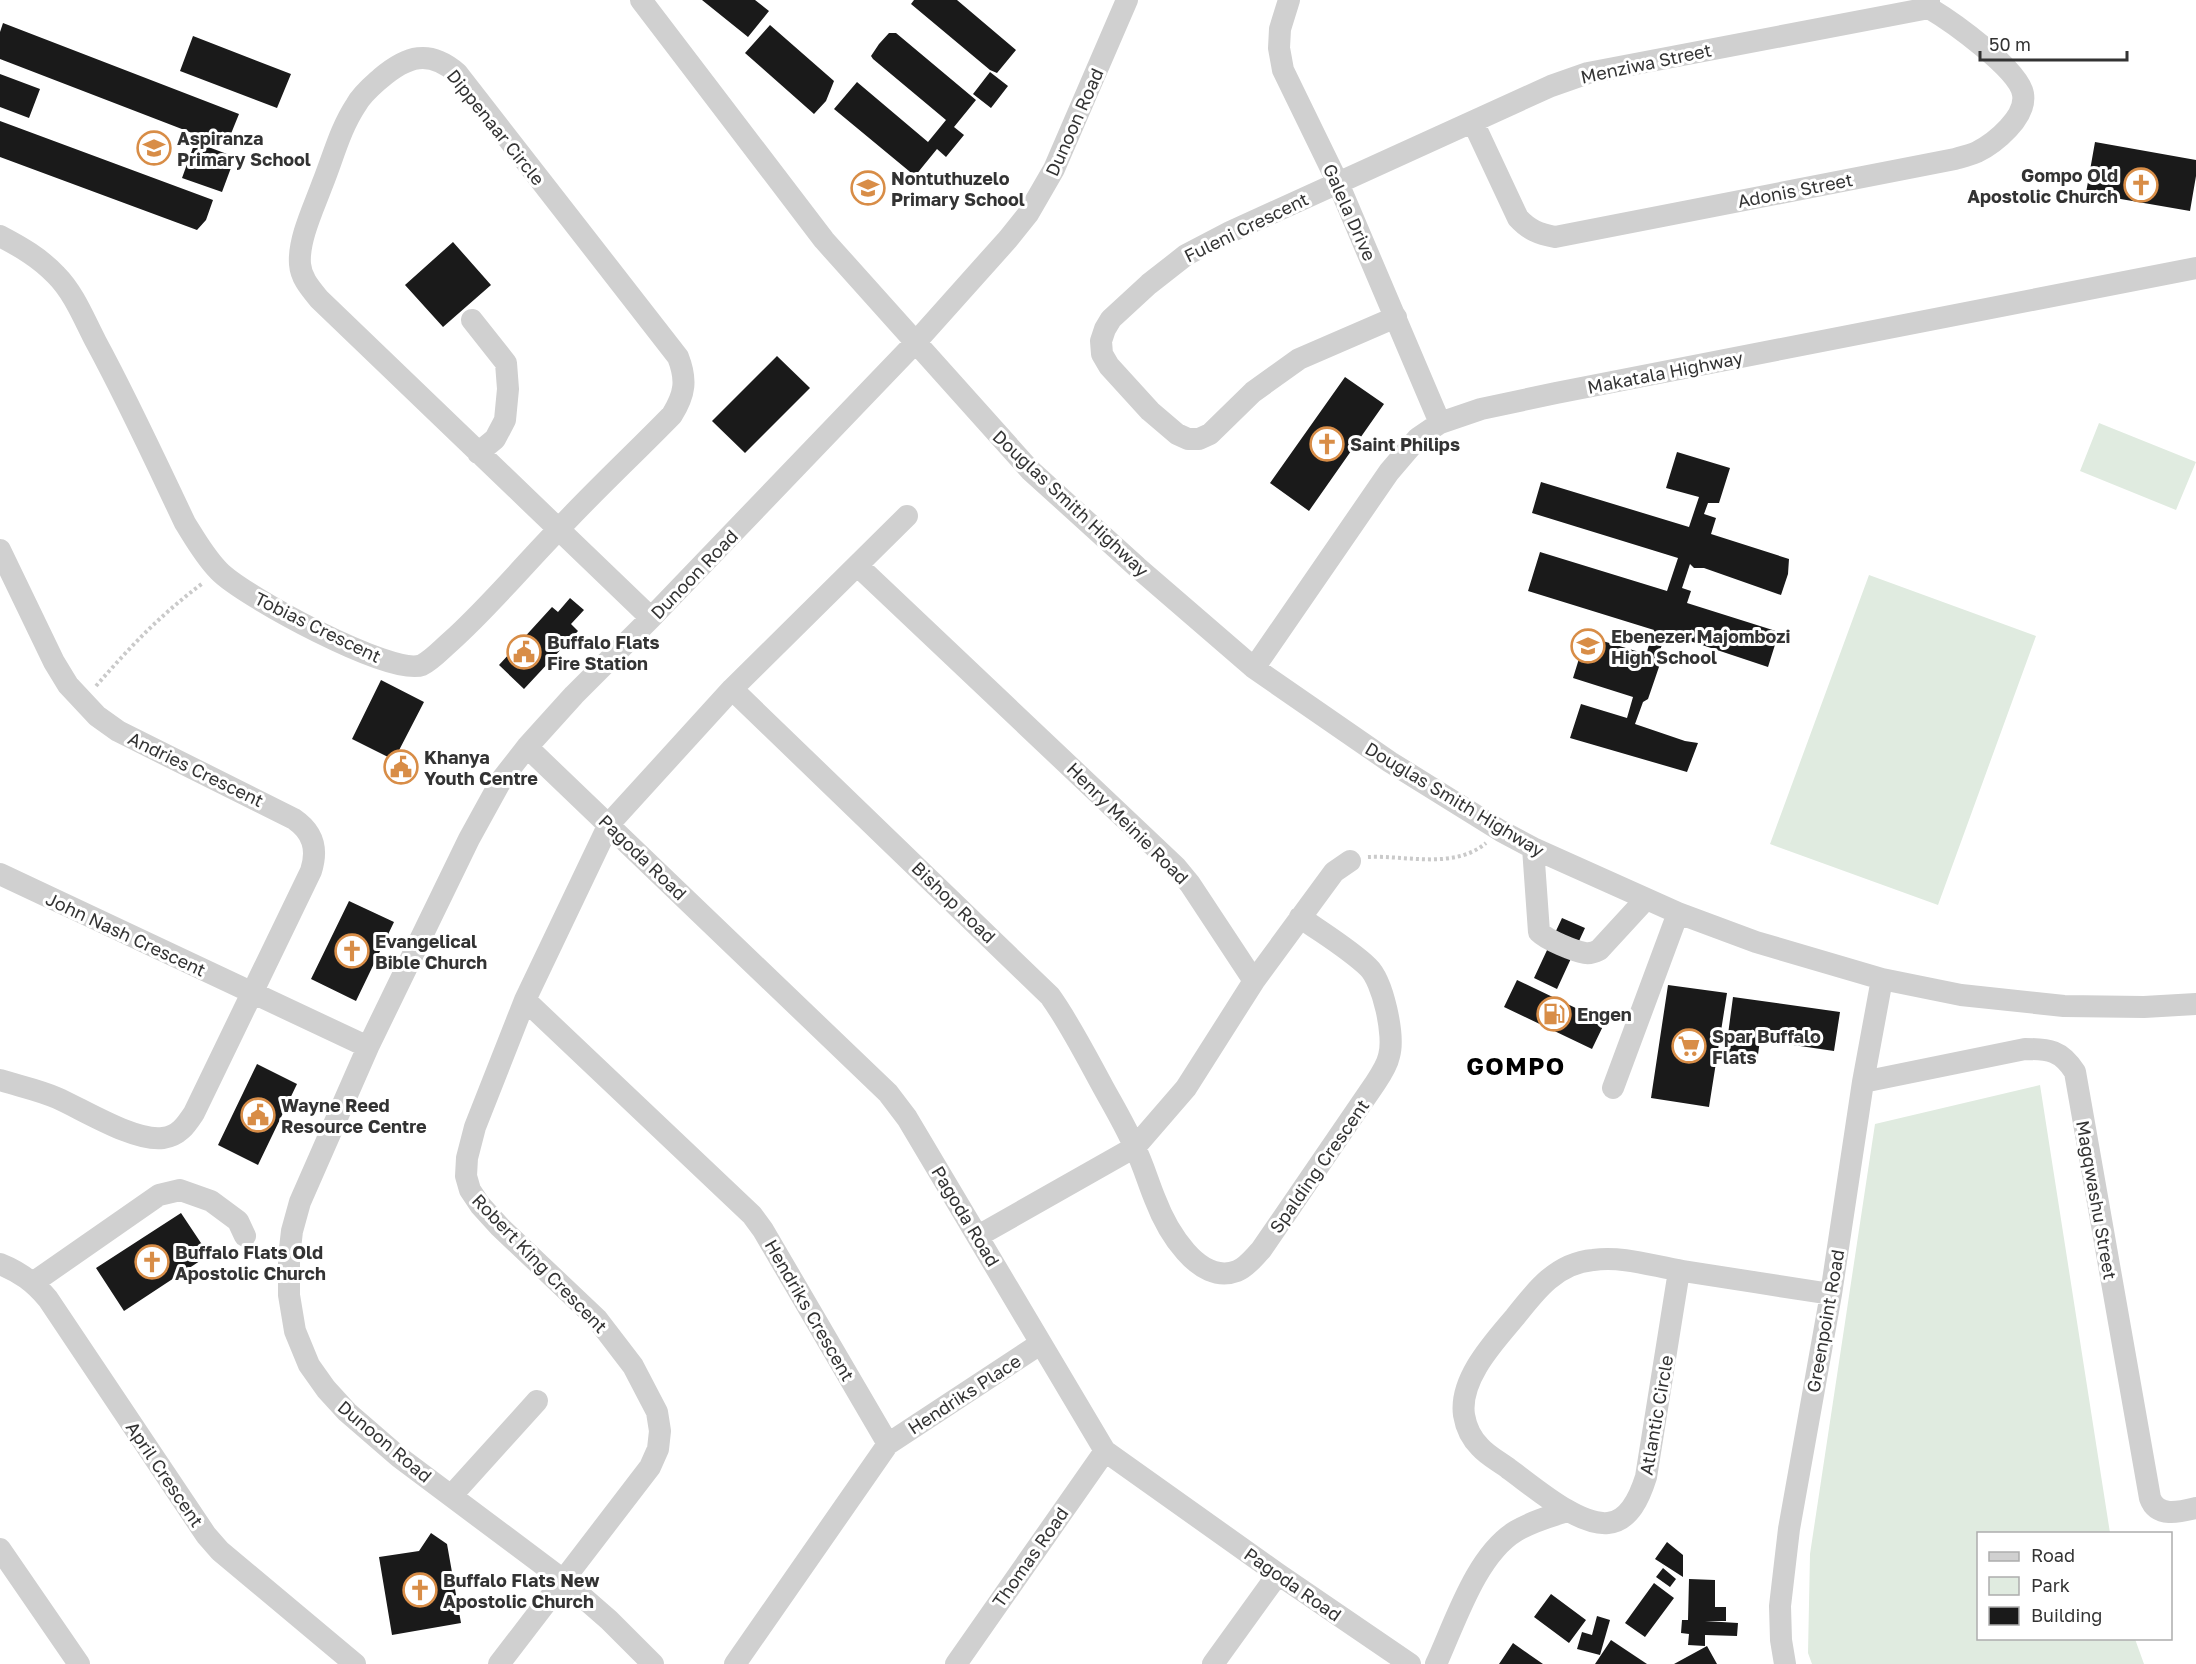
<svg xmlns="http://www.w3.org/2000/svg" width="2196" height="1664" font-family="'Golos Text',sans-serif">
	<style>
		.green { fill: #e0ebe0 }
		.building { fill: #1a1a1a }
		.lines { fill: none; stroke-linecap: round; stroke-linejoin: round }
		.path { stroke: #cacaca; stroke-width: 4; stroke-dasharray: 3 3; stroke-linecap: butt }
		.minor { stroke: #d0d0d0; stroke-width: 22 }
		.labels { text-anchor: middle; dominant-baseline: central; stroke-width: 6; stroke-linejoin: round; paint-order: stroke }
		.street-label { font-size: 18px; fill: #333; stroke: #fff }
		.poi-label { font-size: 18px; font-weight: bold; fill: #333; stroke: #fff; text-anchor: start }
		.district-label { font-size: 24px; font-weight: bold; letter-spacing: 1.5px; fill: #000; stroke: #fff }
	</style>
	<rect width="100%" height="100%" fill="#fff"/>
	<path class="green" d="M2099,423L2196,462L2176,510L2080,471Z
		M1869,575L2036,636L1938,905L1770,844Z
		M2040,1085L2110,1533L1978,1534V1638L2135,1639L2144,1664H1812L1808,1653L1810,1554L1875,1124Z"/>
	<path class="building" d="M702,0H755L769,11L748,37Z
		M914,0H957L1016,50L997,73L990,70L911,4Z
		M3,23L239,114L226,146L0,59V32Z
		M770,25L834,81L826,101L814,114L745,53Z
		M889,33H896L976,100L954,127L964,135L946,157L937,149L915,176L834,109L857,82L928,142L946,120L873,59L871,56L879,44Z
		M193,36L291,74L277,108L180,71Z
		M990,72L1008,86L991,108L973,94Z
		M0,74L40,89L29,118L0,107Z
		M0,121L213,200L206,220L197,230L0,157Z
		M195,142L235,157L222,192L182,178Z
		M2095,142L2196,160V176L2190,211L2086,193Z
		M453,242L491,285L443,327L405,285Z
		M777,356L810,388L745,453L712,421Z
		M1345,377L1384,404L1309,511L1270,483Z
		M1677,452L1730,468L1719,503H1708L1704,514L1716,518L1711,534L1789,559L1788,574L1781,595L1704,568H1694L1690,564L1682,588L1691,591L1687,603L1779,632L1768,667L1666,633L1657,659L1660,664L1648,699L1643,702L1635,724L1685,741L1698,743L1687,772L1570,738L1581,704L1627,718L1633,697L1573,678L1586,636L1646,654L1654,630L1528,591L1540,552L1667,591L1678,558L1532,513L1541,482L1689,527L1699,497L1666,488Z
		M570,598L584,610L571,624L578,631L524,689L499,665L552,607L558,612Z
		M381,680L424,702L394,760L352,739Z
		M349,901L394,922L356,1001L311,979Z
		M1562,918L1585,928L1557,989L1534,978Z
		M1517,980L1605,1022L1592,1049L1504,1007Z
		M1668,985L1727,993L1709,1107L1651,1098Z
		M1733,997L1840,1012L1834,1051L1760,1040L1757,1062L1725,1057Z
		M257,1064L297,1084L258,1165L218,1145Z
		M181,1213L209,1255L124,1311L96,1268Z
		M431,1533L447,1544L461,1623L392,1635L379,1557L419,1551Z
		M1667,1542L1683,1555V1577L1655,1559Z
		M1663,1568L1676,1579L1670,1587L1656,1577Z
		M1689,1579L1715,1580V1607H1726V1621H1705L1738,1623L1737,1636L1705,1635V1646L1688,1645L1689,1634L1681,1633L1682,1620H1688Z
		M1654,1583L1674,1598L1645,1637L1625,1623Z
		M1551,1594L1586,1620L1569,1643L1534,1617Z
		M1597,1616L1610,1620L1600,1655L1577,1649L1582,1632L1592,1635Z
		M1611,1640L1647,1664H1595Z
		M1513,1643L1530,1655L1543,1664H1499Z
		M1707,1646L1717,1664H1674Z"/>
	<g class="lines">
		<path class="path" d="M96,686C131,646 160,615 203,583
			M1368,857C1405,855 1454,870 1486,843"/>
		<path class="minor" d="M641,0L824,240L1030,470L1137,567L1254,668L1390,762L1501,831L1533,848L1678,913L1756,942L1882,979L1961,995L2064,1006L2144,1007L2196,1004
			M1289,0L1280,29L1279,48L1283,70L1338,183L1440,423
			M1473,122L1518,218C1529,230 1539,234 1555,237L1955,159C1962,157 1970,155 1977,152C1995,143 2027,117 2023,94C2019,69 1951,21 1929,8
			M0,236C21,247 40,258 56,275C74,293 84,319 96,342C128,401 156,462 185,523C195,539 205,557 219,571C243,596 392,677 422,665C432,660 441,650 450,642C488,608 521,568 557,531C594,491 634,454 672,415C685,394 687,380 678,357L457,73C429,49 407,56 381,78C372,86 362,94 356,105C340,129 333,158 322,185C314,207 298,240 300,264C301,278 310,288 319,299L651,618
			M1396,317L1299,359L1253,392L1210,434L1199,439H1188L1177,434L1150,411L1109,366L1102,354L1101,341L1105,329L1111,319L1149,284L1186,255L1230,232L1551,86L1588,73L1929,8V0
			M472,320L506,363L508,389L505,420L495,439L478,453
			M0,550L54,662L68,685L97,716L118,731L294,819C313,832 318,849 311,871L194,1113C186,1125 179,1136 163,1138C135,1142 84,1110 57,1098C39,1090 19,1086 0,1080
			M858,566L1176,867L1190,884L1254,981L1186,1088L1135,1147L978,1236
			M1254,668L1389,472L1418,438L1440,423L1481,409L1556,393L2196,268
			M732,689L1050,996C1070,1024 1086,1056 1103,1087C1114,1107 1126,1127 1135,1148C1143,1164 1148,1182 1155,1199C1166,1228 1198,1286 1237,1271C1247,1267 1254,1257 1261,1250L1374,1085C1380,1076 1387,1066 1389,1056C1395,1036 1383,981 1368,967C1348,948 1322,933 1300,917
			M527,747L888,1093L907,1118L1105,1451L1278,1574L1410,1664
			M1533,848L1539,932C1547,940 1574,951 1585,953C1590,954 1595,952 1599,950L1645,900
			M0,874L368,1047
			M1254,981L1334,872L1350,861
			M525,1000L752,1215L763,1230L888,1444L735,1664
			M1863,1082L2025,1049C2049,1049 2061,1050 2075,1072L2150,1498C2157,1518 2180,1512 2196,1508
			M1613,1088L1678,913
			M0,1264C20,1272 34,1282 48,1299L206,1535L220,1551L355,1664
			M1679,1271L1646,1477C1640,1496 1630,1521 1608,1523C1578,1526 1533,1486 1509,1469C1500,1462 1488,1456 1480,1447C1472,1439 1466,1427 1464,1415C1459,1379 1494,1342 1515,1317C1536,1290 1557,1263 1593,1260C1624,1256 1652,1266 1683,1271C1732,1279 1782,1286 1831,1294
			M34,1282L159,1195L180,1190L211,1201L238,1221L245,1236
			M888,1444L1040,1344
			M452,1495L537,1401
			M0,1549L79,1664
			M499,1664L650,1467L658,1449L660,1431L657,1412L633,1366L597,1319L500,1227L480,1205L470,1190L466,1176L467,1158L475,1127L525,1000L609,824L732,689L907,516
			M653,1664L609,1620L562,1579L399,1457L347,1412L326,1389L309,1365L295,1331L289,1295V1257L292,1231L300,1202L368,1047L469,839L502,779L527,747L574,695L651,618L915,343L1008,239L1028,214L1054,169L1127,0
			M956,1664L1105,1451
			M1213,1664L1278,1574
			M1436,1664C1455,1623 1476,1555 1516,1531C1533,1521 1551,1516 1568,1511
			M1785,1664L1781,1640L1780,1606L1789,1529L1831,1294L1863,1082L1882,979"/>
	</g>
	<defs>
		<symbol id="school-ring" viewBox="-11 -11 22 22"><circle r="9.5" fill="#fff" stroke="#d88d47" stroke-width="1.5"/><path d="M0-5L7-2L0 1L-7-2ZM-4 1L0 2.5L4 1V4Q0 6-4 4Z" fill="#d88d47"/></symbol>
		<symbol id="church-ring" viewBox="-11 -11 22 22"><circle r="9.5" fill="#fff" stroke="#d88d47" stroke-width="1.5"/><path d="M-1.2-6h2.4v3.5h3.3v2.4h-3.3V6h-2.4V-.1h-3.3v-2.4h3.3Z" fill="#d88d47"/></symbol>
		<symbol id="civic-ring" viewBox="-11 -11 22 22"><circle r="9.5" fill="#fff" stroke="#d88d47" stroke-width="1.5"/><path d="M-.6-6.5H3V-4.5H.6V-3L4-1V1h2V6H-6V1h2V-1L-.6-3ZM-1.2 2.5V6h2.4V2.5Z" fill="#d88d47"/></symbol>
		<symbol id="fuel-ring" viewBox="-11 -11 22 22"><circle r="9.5" fill="#fff" stroke="#d88d47" stroke-width="1.5"/><path d="M-5.5-6h7V0h2V4h1.3V-2.5L3-4.5l.8-.8L6-3V5H2.5V1h-1V6h-7ZM-4.2-4.7v3.2H.2V-4.7Z" fill="#d88d47"/></symbol>
		<symbol id="supermarket-ring" viewBox="-11 -11 22 22"><circle r="9.5" fill="#fff" stroke="#d88d47" stroke-width="1.5"/><path d="M-6-5.5h2.5l.6 2H6L4.5 2H-2.5L-4.4-4H-6ZM-1.5 3.2a1.3 1.3 0 1 0 .1 0ZM3 3.2a1.3 1.3 0 1 0 .1 0Z" fill="#d88d47"/></symbol>
	</defs>
	<g fill-rule="evenodd">
		<use href="#school-ring" x="135" y="129" width="38" height="38"/>
		<use href="#church-ring" x="2122" y="166" width="38" height="38"/>
		<use href="#school-ring" x="849" y="169" width="38" height="38"/>
		<use href="#church-ring" x="1308" y="425" width="38" height="38"/>
		<use href="#school-ring" x="1569" y="627" width="38" height="38"/>
		<use href="#civic-ring" x="505" y="633" width="38" height="38"/>
		<use href="#civic-ring" x="382" y="748" width="38" height="38"/>
		<use href="#church-ring" x="333" y="932" width="38" height="38"/>
		<use href="#fuel-ring" x="1535" y="995" width="38" height="38"/>
		<use href="#supermarket-ring" x="1670" y="1027" width="38" height="38"/>
		<use href="#civic-ring" x="239" y="1096" width="38" height="38"/>
		<use href="#church-ring" x="133" y="1243" width="38" height="38"/>
		<use href="#church-ring" x="401" y="1571" width="38" height="38"/>
	</g>
	<g class="labels">
		<g class="street-label">
			<text transform="translate(1646 63) rotate(-12)">Menziwa Street</text>
			<text transform="translate(1074 122) rotate(-66)">Dunoon Road</text>
			<text transform="translate(496 127) rotate(51)">Dippenaar Circle</text>
			<text transform="translate(1795 190) rotate(-11)">Adonis Street</text>
			<text transform="translate(1350 212) rotate(66)">Galela Drive</text>
			<text transform="translate(1246 227) rotate(-26)">Fuleni Crescent</text>
			<text transform="translate(1665 372) rotate(-11)">Makatala Highway</text>
			<text transform="translate(1071 503) rotate(43)">Douglas Smith Highway</text>
			<text transform="translate(694 574) rotate(-46)">Dunoon Road</text>
			<text transform="translate(318 627) rotate(26)">Tobias Crescent</text>
			<text transform="translate(196 769) rotate(26)">Andries Crescent</text>
			<text transform="translate(1455 799) rotate(31)">Douglas Smith Highway</text>
			<text transform="translate(1128 823) rotate(45)">Henry Meinie Road</text>
			<text transform="translate(643 857) rotate(44)">Pagoda Road</text>
			<text transform="translate(954 902) rotate(44)">Bishop Road</text>
			<text transform="translate(126 934) rotate(25)">John Nash Crescent</text>
			<text transform="translate(1319 1166) rotate(-55)">Spalding Crescent</text>
			<text transform="translate(2097 1200) rotate(80)">Magqwashu Street</text>
			<text transform="translate(966 1216) rotate(59)">Pagoda Road</text>
			<text transform="translate(540 1263) rotate(46)">Robert King Crescent</text>
			<text transform="translate(810 1310) rotate(60)">Hendriks Crescent</text>
			<text transform="translate(1825 1321) rotate(-80)">Greenpoint Road</text>
			<text transform="translate(964 1394) rotate(-33)">Hendriks Place</text>
			<text transform="translate(1656 1415) rotate(-80)">Atlantic Circle</text>
			<text transform="translate(385 1441) rotate(40)">Dunoon Road</text>
			<text transform="translate(165 1474) rotate(56)">April Crescent</text>
			<text transform="translate(1030 1557) rotate(-55)">Thomas Road</text>
			<text transform="translate(1293 1584) rotate(35)">Pagoda Road</text>
		</g>
		<g class="poi-label">
			<text x="177" y="138">Aspiranza<tspan x="177" dy="21">Primary School</tspan></text>
			<text x="2118" y="175" text-anchor="end">Gompo Old<tspan x="2118" dy="21">Apostolic Church</tspan></text>
			<text x="891" y="178">Nontuthuzelo<tspan x="891" dy="21">Primary School</tspan></text>
			<text x="1350" y="444">Saint Philips</text>
			<text x="1611" y="636">Ebenezer Majombozi<tspan x="1611" dy="21">High School</tspan></text>
			<text x="547" y="642">Buffalo Flats<tspan x="547" dy="21">Fire Station</tspan></text>
			<text x="424" y="757">Khanya<tspan x="424" dy="21">Youth Centre</tspan></text>
			<text x="375" y="941">Evangelical<tspan x="375" dy="21">Bible Church</tspan></text>
			<text x="1577" y="1014">Engen</text>
			<text x="1712" y="1036">Spar Buffalo<tspan x="1712" dy="21">Flats</tspan></text>
			<text x="281" y="1105">Wayne Reed<tspan x="281" dy="21">Resource Centre</tspan></text>
			<text x="175" y="1252">Buffalo Flats Old<tspan x="175" dy="21">Apostolic Church</tspan></text>
			<text x="443" y="1580">Buffalo Flats New<tspan x="443" dy="21">Apostolic Church</tspan></text>
		</g>
		<g class="district-label">
			<text x="1516" y="1065">GOMPO</text>
		</g>
	</g>
	<rect x="1977" y="1532" width="195" height="108" fill="#ffffff" stroke="#adadad" stroke-width="1.5"/>
	<rect x="1989" y="1552" width="30" height="9" fill="#d0d0d0" stroke="#adadad" stroke-width="1.5"/>
	<text x="2031" y="1562" font-size="18" fill="#333333">Road</text>
	<rect x="1989" y="1577" width="30" height="18" fill="#e0ebe0" stroke="#adadad" stroke-width="1.5"/>
	<text x="2031" y="1592" font-size="18" fill="#333333">Park</text>
	<rect x="1989" y="1607" width="30" height="18" fill="#1a1a1a" stroke="#adadad" stroke-width="1.5"/>
	<text x="2031" y="1622" font-size="18" fill="#333333">Building</text>
	<path d="M1980 51v9h147v-9" fill="none" stroke="#333333" stroke-width="3"/>
	<text x="1989" y="51" font-size="18" fill="#333333" stroke="#ffffff" stroke-width="4.5" paint-order="stroke">50 m</text>
</svg>
